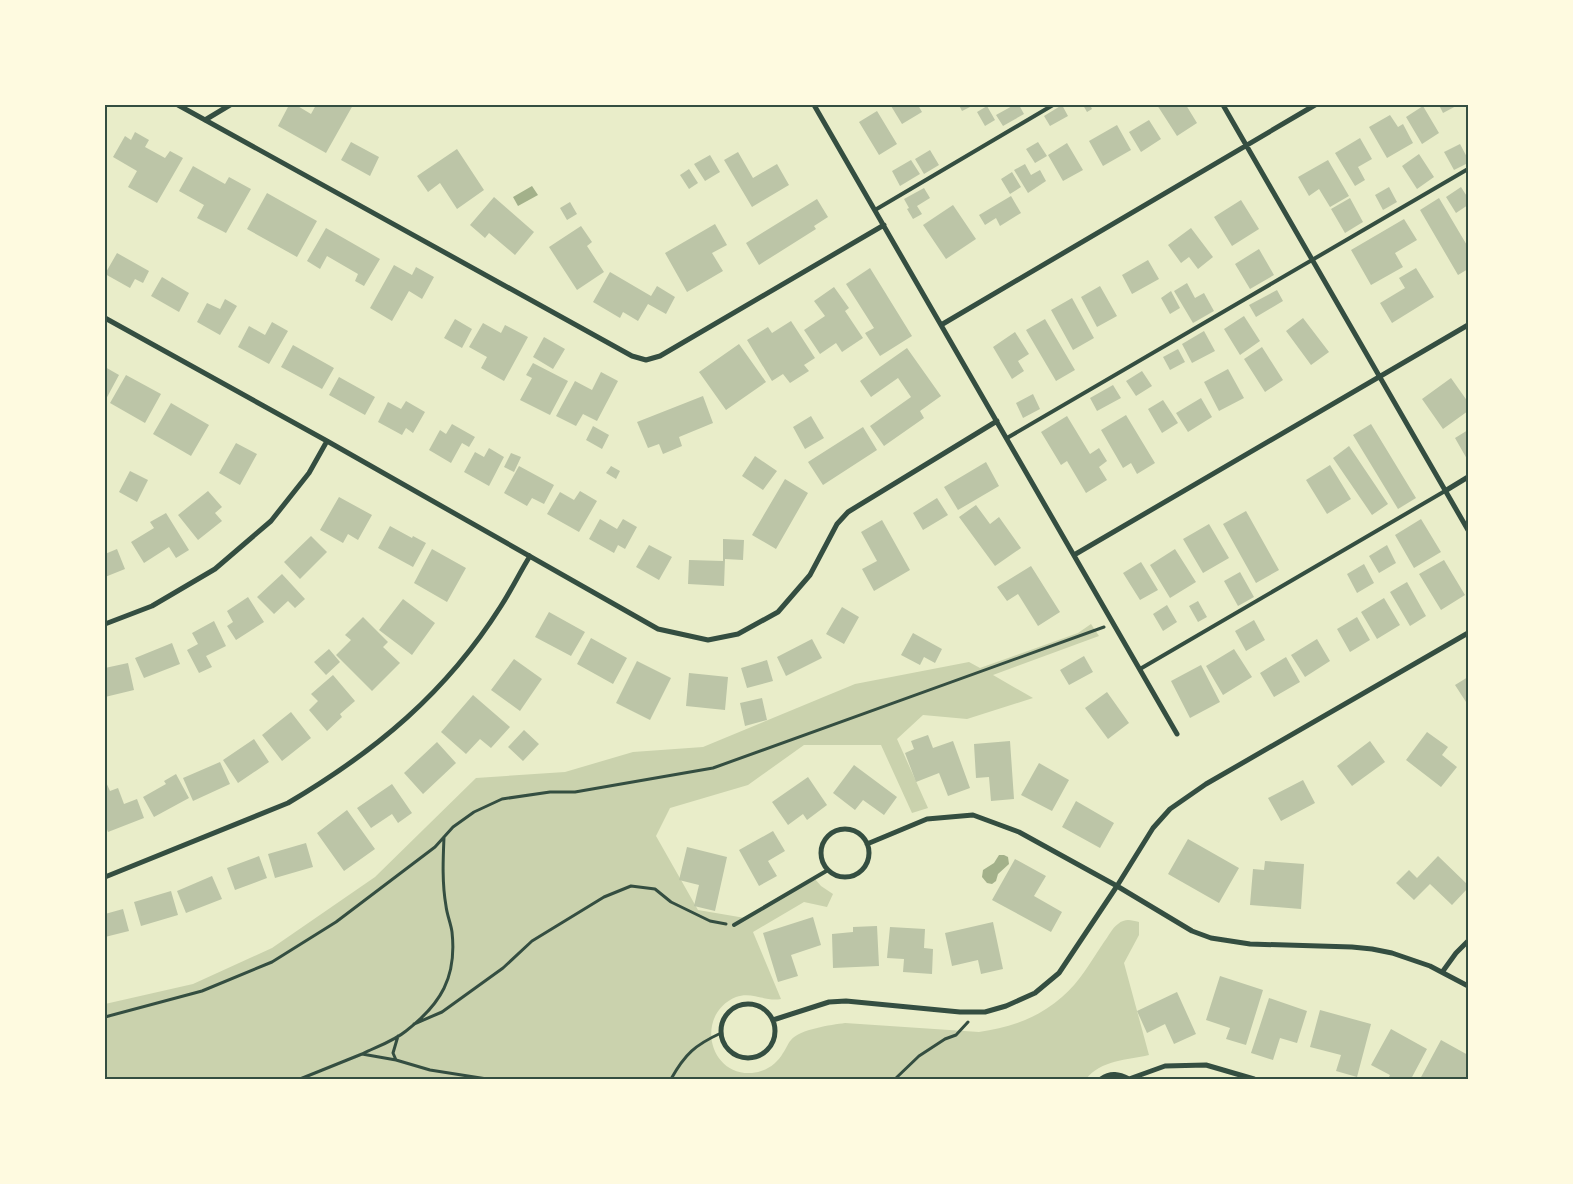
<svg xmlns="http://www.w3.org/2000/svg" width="1573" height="1184" font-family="Raleway,sans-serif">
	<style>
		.green { fill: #cad2ad }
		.water { fill: #a3b18a }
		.building { fill: #bcc5a7 }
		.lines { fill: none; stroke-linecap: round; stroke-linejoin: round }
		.path { stroke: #344e41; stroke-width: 3 }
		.service { stroke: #344e41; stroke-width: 4 }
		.minor { stroke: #344e41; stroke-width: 5 }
		.neatline { fill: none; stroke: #344e41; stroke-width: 2 }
	</style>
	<rect width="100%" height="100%" fill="#e9edc9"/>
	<path class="green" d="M1091,624L1099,636L993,675L1033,698L967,719L923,715L897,739L928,808L912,813L881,745H804L748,785L670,808L656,836L698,910L745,918L815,879L821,886L833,894L827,907L804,902L753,932L781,999C765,1002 752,991 736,997C695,1014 708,1076 752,1073C765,1072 777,1064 783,1053C786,1049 788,1043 791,1040C800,1029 831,1025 845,1023L979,1032C1010,1028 1038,1018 1062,997C1080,982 1091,961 1104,942C1108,937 1112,928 1118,924C1125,918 1131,920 1139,922V935L1124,963L1149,1055C1127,1060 1101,1060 1086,1079H105V1004L193,984L272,948L375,877L476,778L565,772L633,752L703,747L855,684L969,662L980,668L1078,633Z"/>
	<path class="water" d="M532,186L538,195L518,206L513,197Z
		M999,855H1004L1008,857L1009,864L998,874L996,881L992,884L987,883L982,877L983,870L994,863Z"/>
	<path class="building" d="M289,105H296L311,114L316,105H353L326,153L278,126Z
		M893,105H918L922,112L902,124L891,106Z
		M959,105H974L962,111Z
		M1014,105H1019L1024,114L1003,126L996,115Z
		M1062,105L1068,116L1050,126L1044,116Z
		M1083,105H1090L1092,109L1087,112Z
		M1157,105H1186L1197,123L1177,136Z
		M1439,105H1458L1443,113Z
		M987,106L995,120L985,126L977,112Z
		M1423,106L1439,133L1422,144L1406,117Z
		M877,111L897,144L879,155L859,122Z
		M1390,115L1398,127L1403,124L1413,143L1387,158L1369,127Z
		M1149,120L1161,139L1141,152L1129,132Z
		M1117,125L1131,150L1103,166L1089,141Z
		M135,132L149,140L145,147L165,158L170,151L183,158L157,203L128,187L137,171L113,157L125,136L131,140Z
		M1360,138L1372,159L1358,167L1365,180L1355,186L1335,153Z
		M351,142L379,157L370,176L341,160Z
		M1038,142L1047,156L1035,163L1026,149Z
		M1067,143L1083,170L1063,181L1048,155Z
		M1460,144L1468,159V163L1454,170L1444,152Z
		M457,149L484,190L457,209L440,183L428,192L417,176Z
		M930,150L939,165L924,174L915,159Z
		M738,152L753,178L777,164L789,185L752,207L724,160Z
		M1419,154L1434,177L1417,189L1402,166Z
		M710,155L720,172L705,181L694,164Z
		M911,160L920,174L900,186L892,171Z
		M1328,160L1349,196L1330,207L1319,189L1309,196L1298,177Z
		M1025,164L1031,175L1040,170L1046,181L1028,193L1014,170Z
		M193,166L225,184L229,177L251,189L226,233L197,218L204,205L179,191Z
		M689,169L698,183L689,189L680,175Z
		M1012,172L1021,187L1010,194L1001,179Z
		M1389,187L1397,202L1383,210L1375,195Z
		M1461,187L1468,198V205L1456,213L1446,197Z
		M924,188L930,198L917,206L922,214L913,219L907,209L909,208L904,199Z
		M267,193L317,221L297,257L247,229Z
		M1011,196L1021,213L1000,226L996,218L985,225L979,215Z
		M494,197L534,232L515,255L489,233L485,238L470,225Z
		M1350,198L1363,222L1345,233L1331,209Z
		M1439,198L1468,247V269L1458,275L1420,210Z
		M817,199L828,217L814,226L816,229L759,265L746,243Z
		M1241,200L1259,229L1232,246L1214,217Z
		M570,202L577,214L567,220L560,208Z
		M953,205L976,239L946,259L923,225Z
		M1404,219L1417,240L1395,253L1403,267L1371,285L1351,250Z
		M715,224L727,245L712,253L723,271L687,292L665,253Z
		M581,226L592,242L587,246L604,272L577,290L549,247Z
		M326,228L380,259L364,286L355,281L358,274L327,256L320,269L307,261Z
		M1191,228L1213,257L1198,269L1189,257L1181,263L1168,245Z
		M1259,249L1274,275L1250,289L1235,264Z
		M117,253L149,271L143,283L135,279L130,288L105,274Z
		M1148,260L1159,279L1132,294L1122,275Z
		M394,265L412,275L416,267L434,277L422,299L409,291L392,321L370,308Z
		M870,268L912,336L880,356L865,333L874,328L846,284Z
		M1416,268L1434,297L1392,323L1380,303L1405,288L1399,278Z
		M610,272L651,296L657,286L675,297L666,314L648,304L638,321L623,312L620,318L593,302Z
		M162,277L189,293L179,312L151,296Z
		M1187,283L1195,298L1204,293L1214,311L1193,323L1174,291Z
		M1100,286L1117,316L1097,327L1081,297Z
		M834,287L849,308L845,311L863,338L842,352L836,343L820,354L804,330L825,316L814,301Z
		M1277,290L1283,301L1256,317L1249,305Z
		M1171,291L1180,308L1170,314L1161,298Z
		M1072,298L1094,338L1073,350L1051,310Z
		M225,299L237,306L220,335L197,322L207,303L220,309Z
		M1244,316L1260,341L1240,355L1224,329Z
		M1303,318L1329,352L1311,365L1286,331Z
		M455,319L472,329L462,348L444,338Z
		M1045,319L1075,370L1056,381L1026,330Z
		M791,321L815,358L804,365L809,371L790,383L783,374L772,381L747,340L768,327L772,333Z
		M272,322L288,331L269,364L238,347L249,326L265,335Z
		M483,323L501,333L505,325L528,337L504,381L481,368L487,357L469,347Z
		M1204,331L1215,351L1192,363L1182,344Z
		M1015,332L1029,354L1018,361L1024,371L1012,379L993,347Z
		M544,337L565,349L553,369L533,357Z
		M739,344L766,382L726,410L699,372Z
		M293,345L334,368L322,389L281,367Z
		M1262,347L1283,380L1265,392L1244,359Z
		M907,348L941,396L920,411L924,418L884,446L870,426L911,397L898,378L871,397L860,381Z
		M1178,349L1185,362L1170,370L1163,357Z
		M533,363L568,381L550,415L520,400L532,378L526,375Z
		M105,367L119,375L105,401Z
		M1228,369L1244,398L1219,411L1204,382Z
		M1142,371L1152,386L1136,396L1126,381Z
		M601,372L618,381L597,421L583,414L576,426L556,416L575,381L592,390Z
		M126,375L161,394L145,423L110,403Z
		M339,377L375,397L365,415L329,395Z
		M1451,378L1468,402V411L1443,429L1422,399Z
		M1113,385L1121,398L1097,411L1090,398Z
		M1033,394L1040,409L1023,418L1016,403Z
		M703,396L713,423L679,437L682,446L663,454L659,444L648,448L637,422Z
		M1201,398L1212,417L1188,432L1176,413Z
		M1163,400L1178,423L1162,433L1148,409Z
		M406,401L425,412L413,433L406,428L402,435L378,422L388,402L401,409Z
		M171,403L209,425L191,456L153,434Z
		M1126,415L1155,463L1137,474L1131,463L1123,468L1101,430Z
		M811,416L824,438L805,449L793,427Z
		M1067,416L1090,454L1099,448L1107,461L1099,467L1107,480L1086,493L1067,461L1061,465L1041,432Z
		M452,424L475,437L469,447L462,443L451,463L429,450L440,430L446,434Z
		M1371,424L1416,498L1398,509L1353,435Z
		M593,426L609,435L602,449L586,440Z
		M863,427L877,450L823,485L808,462Z
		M1468,430V458L1467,459L1455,438Z
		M236,443L257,454L240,485L219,473Z
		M1349,446L1388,504L1372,515L1333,458Z
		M489,448L504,457L489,486L464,472L475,452L484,457Z
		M511,453L521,457L514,472L504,467Z
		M755,456L777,471L763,490L742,476Z
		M986,462L999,486L958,510L944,487Z
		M1330,465L1351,499L1327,514L1306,480Z
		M519,466L554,485L544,504L532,498L527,506L504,493Z
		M611,466L620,471L616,479L606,473Z
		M130,471L148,480L137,502L119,492Z
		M785,479L808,493L776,549L752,535Z
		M208,491L222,507L215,513L222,521L198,540L178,515Z
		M580,491L597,501L579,532L547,514L560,492L574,500Z
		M339,497L372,515L358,540L348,534L343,543L320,530Z
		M937,498L948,515L923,530L913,513Z
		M976,505L990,524L999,517L1021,548L995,566L959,517Z
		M1246,511L1279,570L1256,583L1223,524Z
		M166,513L189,550L176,558L169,547L144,563L131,542L154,528L150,522Z
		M600,519L617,529L623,519L637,527L625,549L618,545L614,553L589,539Z
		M1421,519L1441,552L1414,568L1395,535Z
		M882,520L910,570L874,591L862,569L877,561L861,532Z
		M1209,524L1229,558L1203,573L1183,539Z
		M390,526L412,538L413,536L426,543L413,567L378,548Z
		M311,536L327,552L300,579L284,562Z
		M723,539L744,540L743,560L725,559L724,586L688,584L689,560L723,561Z
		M649,545L672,557L659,580L636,567Z
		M1387,545L1396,563L1379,573L1369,556Z
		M117,549L125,569L105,577V554Z
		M432,549L466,568L447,602L414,583Z
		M1175,549L1196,582L1170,598L1150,565Z
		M1444,560L1465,595L1441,610L1419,574Z
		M1141,562L1158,590L1140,600L1123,573Z
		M1364,564L1374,583L1357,593L1347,574Z
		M1031,566L1060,612L1038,626L1018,594L1007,601L997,587Z
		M1240,572L1254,597L1238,606L1224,581Z
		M282,574L305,599L295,608L288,601L274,614L257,597Z
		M1407,582L1426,616L1410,626L1390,592Z
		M248,597L264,622L236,640L227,626L233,622L227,611Z
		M1384,598L1400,625L1377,639L1361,612Z
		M403,599L435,623L412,655L379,630Z
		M1198,601L1207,617L1198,622L1189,606Z
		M1167,605L1177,622L1163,631L1153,614Z
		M842,607L859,617L844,644L826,634Z
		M549,612L585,632L571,656L535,637Z
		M363,617L388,642L383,647L400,663L372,691L336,655L351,640L345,635Z
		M1357,617L1370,640L1350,652L1337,629Z
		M1254,620L1265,640L1246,651L1235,631Z
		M214,621L226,646L206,656L212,667L199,673L187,650L198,644L192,633Z
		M913,633L942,649L935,663L924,657L920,665L901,655Z
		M591,638L627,658L613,684L577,664Z
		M812,639L822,658L786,676L777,657Z
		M1317,639L1330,661L1305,677L1291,655Z
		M172,643L180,664L144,678L135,658Z
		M329,649L340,662L326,675L314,662Z
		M1234,649L1252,677L1223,695L1206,666Z
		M1084,656L1093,672L1069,685L1060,670Z
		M1286,657L1300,682L1274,697L1260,673Z
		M514,659L542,679L520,711L491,690Z
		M767,660L773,681L747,688L741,668Z
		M637,661L671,678L650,720L616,703Z
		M128,663L134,690L105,697V668Z
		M1201,665L1220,702L1190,718L1171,681Z
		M689,673L728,677L725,710L686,706Z
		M333,675L355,701L340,714L342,717L327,731L309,710L318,701L311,694Z
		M1468,677V705L1455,685Z
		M1107,692L1129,723L1108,739L1085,708Z
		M473,695L510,727L491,748L480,739L466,754L441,732Z
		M762,698L767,720L745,726L740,703Z
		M291,712L311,738L282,761L262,735Z
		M524,730L539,744L523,761L508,747Z
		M1427,732L1448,747L1442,755L1457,767L1441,787L1406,760Z
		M928,735L933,748L953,741L970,788L948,796L939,773L916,782L905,753L914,749L911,741Z
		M254,739L269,762L238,783L223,760Z
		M1010,741L1014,799L991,801L989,777L976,778L974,744Z
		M1370,741L1385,762L1352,786L1337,766Z
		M437,742L456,763L423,794L404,773Z
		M220,762L230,784L193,801L183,778Z
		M1039,763L1069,780L1052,811L1021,795Z
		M854,765L897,797L884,815L863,800L855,810L833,793Z
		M176,774L189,798L154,817L143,797L166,784L164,781Z
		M808,777L827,805L807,820L803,814L788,825L772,802Z
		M105,780L110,791L118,788L124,804L137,799L144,818L108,832L105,824V809H107L105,804Z
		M1303,780L1315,803L1281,821L1268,798Z
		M392,784L412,813L398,823L392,814L371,828L357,808Z
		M1076,801L1114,823L1100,848L1062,827Z
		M347,810L375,849L344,871L317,833Z
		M773,831L785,851L768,861L777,876L759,886L739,850Z
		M1188,839L1239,868L1219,903L1168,874Z
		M306,843L313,867L275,878L268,854Z
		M687,847L727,857L715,911L694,906L699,885L679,880Z
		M259,856L267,878L235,890L227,868Z
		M1438,856L1468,885V888L1452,905L1430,884L1414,900L1396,883L1409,870L1417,878Z
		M1015,859L1046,876L1034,896L1062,912L1051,932L992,900Z
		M1265,861L1304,864L1301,909L1250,905L1253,869L1264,870Z
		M212,876L222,899L186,913L177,891Z
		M171,891L178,915L141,926L134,902Z
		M123,909L129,931L105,937V914Z
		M813,917L821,945L791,955L798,976L778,982L763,933Z
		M993,922L1003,969L981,974L978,960L952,966L945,933Z
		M877,926L879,966L833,968L832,934L853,932V927Z
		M890,927L925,929L924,948L933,949L932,974L903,972L904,959L887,958Z
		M1220,976L1263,990L1246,1045L1226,1039L1230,1028L1206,1020Z
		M1177,992L1196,1034L1174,1044L1165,1024L1147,1033L1137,1011Z
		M1269,998L1307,1011L1297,1043L1280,1038L1273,1060L1251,1053Z
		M1320,1010L1371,1024L1357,1077L1336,1071L1341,1055L1310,1047Z
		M1391,1029L1427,1049L1411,1079H1388L1390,1075L1371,1065Z
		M1441,1040L1468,1055V1079H1420Z"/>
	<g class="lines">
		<path class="path" d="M105,1017L202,991L272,962L336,922L435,847L453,827L474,812L502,799L550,792H575L713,768L1104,627
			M414,1024L442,1012L503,968L532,941L604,897L631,886L655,889L671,902L710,921L726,924
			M362,1054C376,1047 394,1041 406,1031C441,1004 457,977 452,932C451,924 447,915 446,906C442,883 443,860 444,837
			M396,1060L393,1053L398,1036
			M300,1079L362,1054L396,1060L430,1070L487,1079
			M671,1079C685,1054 695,1045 721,1033
			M895,1079L919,1056L945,1039L956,1035L968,1022"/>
		<path class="service" d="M875,210L1053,105
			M1007,438L1468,169
			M1140,669L1445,491
			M734,925L828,870"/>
		<path class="minor" d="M178,105L632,356L646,360L660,356L884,225
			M814,105L1177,734
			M1223,105L1468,530
			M205,120L230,105
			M105,318L327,441L658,629L708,640L738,634L778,612L810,575L837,524L848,512L997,421
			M941,325L1315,105
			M1445,491L1468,477
			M1074,555L1468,325
			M105,624L152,606L215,569L271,521L309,473L327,441
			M821 853a24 24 0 1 1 48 0a24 24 0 1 1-48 0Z
			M867,844L927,819L973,815L1019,832L1117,886L1192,931L1211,938L1250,944L1352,947L1372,949L1392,953L1430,966L1468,986
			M105,877L288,803C376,751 446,693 501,606C512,589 520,572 530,556
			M1443,971L1456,953L1468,941
			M721 1031a27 27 0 1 1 54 0a27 27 0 1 1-54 0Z
			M773,1020L829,1002L846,1001L960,1012H985L1006,1006L1035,993L1059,973L1117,886L1153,828L1170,809L1206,784L1468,633
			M1101,1079C1111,1072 1119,1074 1129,1079L1165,1066L1206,1065L1254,1079"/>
	</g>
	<rect width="1573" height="1184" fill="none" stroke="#fefae0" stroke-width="212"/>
	<rect x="106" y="106" width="1361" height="972" class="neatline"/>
</svg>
